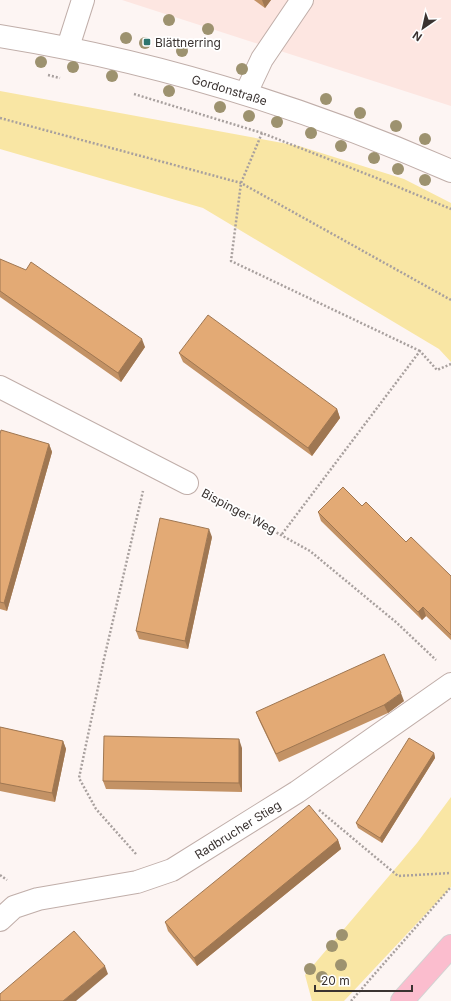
<svg xmlns="http://www.w3.org/2000/svg" width="451" height="1001" font-family="Inter,sans-serif">
	<style>
		.built { fill: #fde6e1 }
		.green { fill: #f9e6a4 }
		.lines { fill: none; stroke-linecap: round; stroke-linejoin: round }
		.minor-casing { stroke: #c0aea9; stroke-width: 24 }
		.major-casing { stroke: #d4d2d2; stroke-width: 24 }
		.path { stroke: #a8a09e; stroke-width: 2.5; stroke-dasharray: 2 2; stroke-linecap: butt }
		.minor { stroke: #fff; stroke-width: 22 }
		.major { stroke: #fbbdce; stroke-width: 22 }
		.tree { fill: #9d926f }
		.wall { fill: #c39265 }
		.shaded-wall { fill: #9f7752 }
		.building { fill: #e3aa75; stroke: #9f7752 }
		.poi-dot { fill: #2d756e; stroke: #fff; stroke-width: 1.5 }
		.labels { text-anchor: middle; dominant-baseline: central; stroke-width: 3.5; stroke-linejoin: round; paint-order: stroke }
		.poi-label { font-size: 12px; fill: #3a3331; stroke: #fff; text-anchor: start }
		.street-label { font-size: 12px; fill: #3a3331; stroke: #fff }
	</style>
	<rect width="100%" height="100%" fill="#fdf5f3"/>
	<path class="built" d="M122,0H451V106Z"/>
	<path class="green" d="M0,91L299,146L404,179L451,203V362L439,349L203,208L0,149Z
		M451,797V887L344,1001H312L305,975L417,843Z"/>
	<g class="lines">
		<defs>
			<g id="minor">
				<path id="s1" d="M0,36C155,61 307,108 451,171"/>
				<path d="M68,47L83,0"/>
				<path d="M246,93L262,59L302,0"/>
				<path d="M0,387L187,483"/>
				<path id="s2" d="M0,920L14,907L38,899L137,882L172,870L297,792L451,684"/>
			</g>
			<path id="major" d="M402,1001L451,946"/>
		</defs>
		<use href="#minor" class="minor-casing"/>
		<use href="#major" class="major-casing"/>
		<path class="path" d="M48,75L60,78
			M134,94L262,133L374,177L451,209
			M0,118L241,183L451,300
			M262,133L241,183L231,261L420,351
			M210,496L310,551L397,623L436,660
			M282,534L420,351L437,370L451,364
			M319,810L398,876L451,873
			M136,854L96,809L79,778L104,659L143,491
			M0,875L7,880
			M351,1001L451,887"/>
		<use href="#minor" class="minor"/>
		<use href="#major" class="major"/>
	</g>
	<g class="tree">
		<circle cx="169" cy="20" r="6"/>
		<circle cx="208" cy="29" r="6"/>
		<circle cx="126" cy="38" r="6"/>
		<circle cx="145" cy="43" r="6"/>
		<circle cx="182" cy="51" r="6"/>
		<circle cx="41" cy="62" r="6"/>
		<circle cx="73" cy="67" r="6"/>
		<circle cx="242" cy="69" r="6"/>
		<circle cx="112" cy="76" r="6"/>
		<circle cx="169" cy="91" r="6"/>
		<circle cx="326" cy="99" r="6"/>
		<circle cx="220" cy="107" r="6"/>
		<circle cx="360" cy="113" r="6"/>
		<circle cx="249" cy="116" r="6"/>
		<circle cx="277" cy="122" r="6"/>
		<circle cx="396" cy="126" r="6"/>
		<circle cx="311" cy="133" r="6"/>
		<circle cx="425" cy="139" r="6"/>
		<circle cx="341" cy="146" r="6"/>
		<circle cx="374" cy="158" r="6"/>
		<circle cx="398" cy="169" r="6"/>
		<circle cx="425" cy="180" r="6"/>
		<circle cx="342" cy="935" r="6"/>
		<circle cx="332" cy="946" r="6"/>
		<circle cx="341" cy="965" r="6"/>
		<circle cx="310" cy="969" r="6"/>
		<circle cx="322" cy="977" r="6"/>
	</g>
	<path class="wall" d="M254,0H271L265,8Z
		M0,259L145,347L121,382L0,297Z
		M179,353L337,409L340,418L312,456L183,362Z
		M0,434L49,444L52,452L7,611L0,609Z
		M362,506L406,542L451,576V640L426,616L422,620L321,521L318,512Z
		M212,537L188,649L139,639L136,631Z
		M404,701L388,713L279,762L259,720L256,712Z
		M0,727L63,741L66,749L55,802L0,791Z
		M242,748V792L106,789L103,781Z
		M434,753L435,758L382,843L358,828L356,823Z
		M338,840L341,849L197,966L168,931L165,922Z"/>
	<path class="shaded-wall" d="M262,0H271L265,8Z
		M142,339L145,347L121,382L118,373Z
		M337,409L340,418L312,456L308,448Z
		M49,444L52,452L7,611L4,603Z
		M209,529L212,537L188,649L185,641Z
		M423,607L426,616L422,620L418,612Z
		M401,693L404,701L388,713L384,705Z
		M239,739L242,748V792L239,783Z
		M63,741L66,749L55,802L52,793Z
		M434,753L435,758L382,843L380,838Z
		M338,840L341,849L197,966L194,958Z
		M105,966L108,974L76,1001H63Z"/>
	<path class="building" d="M0,259L26,270L31,262L142,339L118,373L0,291Z
		M208,315L337,409L308,448L179,353Z
		M1,430L49,444L4,603L0,602V434Z
		M343,487L362,506L366,502L406,542L411,537L451,576V635L423,607L418,612L318,512Z
		M160,518L209,529L185,641L136,631Z
		M384,654L401,693L384,705L276,754L256,712Z
		M0,727L63,741L52,793L0,783Z
		M104,736L239,739V783L103,781Z
		M409,738L434,753L380,838L356,823Z
		M309,805L338,840L194,958L165,922Z
		M74,931L105,966L63,1001H0V994Z"/>
	<rect class="poi-dot" x="143" y="38" width="8" height="8" rx="2"/>
	<g class="labels">
		<g class="poi-label">
			<text x="155" y="42">Blättnerring</text>
		</g>
		<g class="street-label">
			<text stroke="none"><textPath href="#s1" startOffset="236">Gordonstraße</textPath></text>
			<text transform="translate(239 511) rotate(28)">Bispinger Weg</text>
			<text stroke="none"><textPath href="#s2" startOffset="259">Radbrucher Stieg</textPath></text>
		</g>
	</g>
	<g transform="translate(423 28) rotate(214)" stroke="#ffffff" stroke-width="3" paint-order="stroke">
	<path d="M0-3L7 15L0 10L-7 15Z" fill="#3a3331"/>
	<text y="-6" font-size="11" font-weight="bold" text-anchor="middle" fill="#3a3331">N</text>
	</g>
	<path d="M315 985v6h97v-6" fill="none" stroke="#3a3331" stroke-width="2"/>
	<text x="321" y="985" font-size="12" fill="#3a3331" stroke="#ffffff" stroke-width="3" paint-order="stroke">20 m</text>
</svg>
